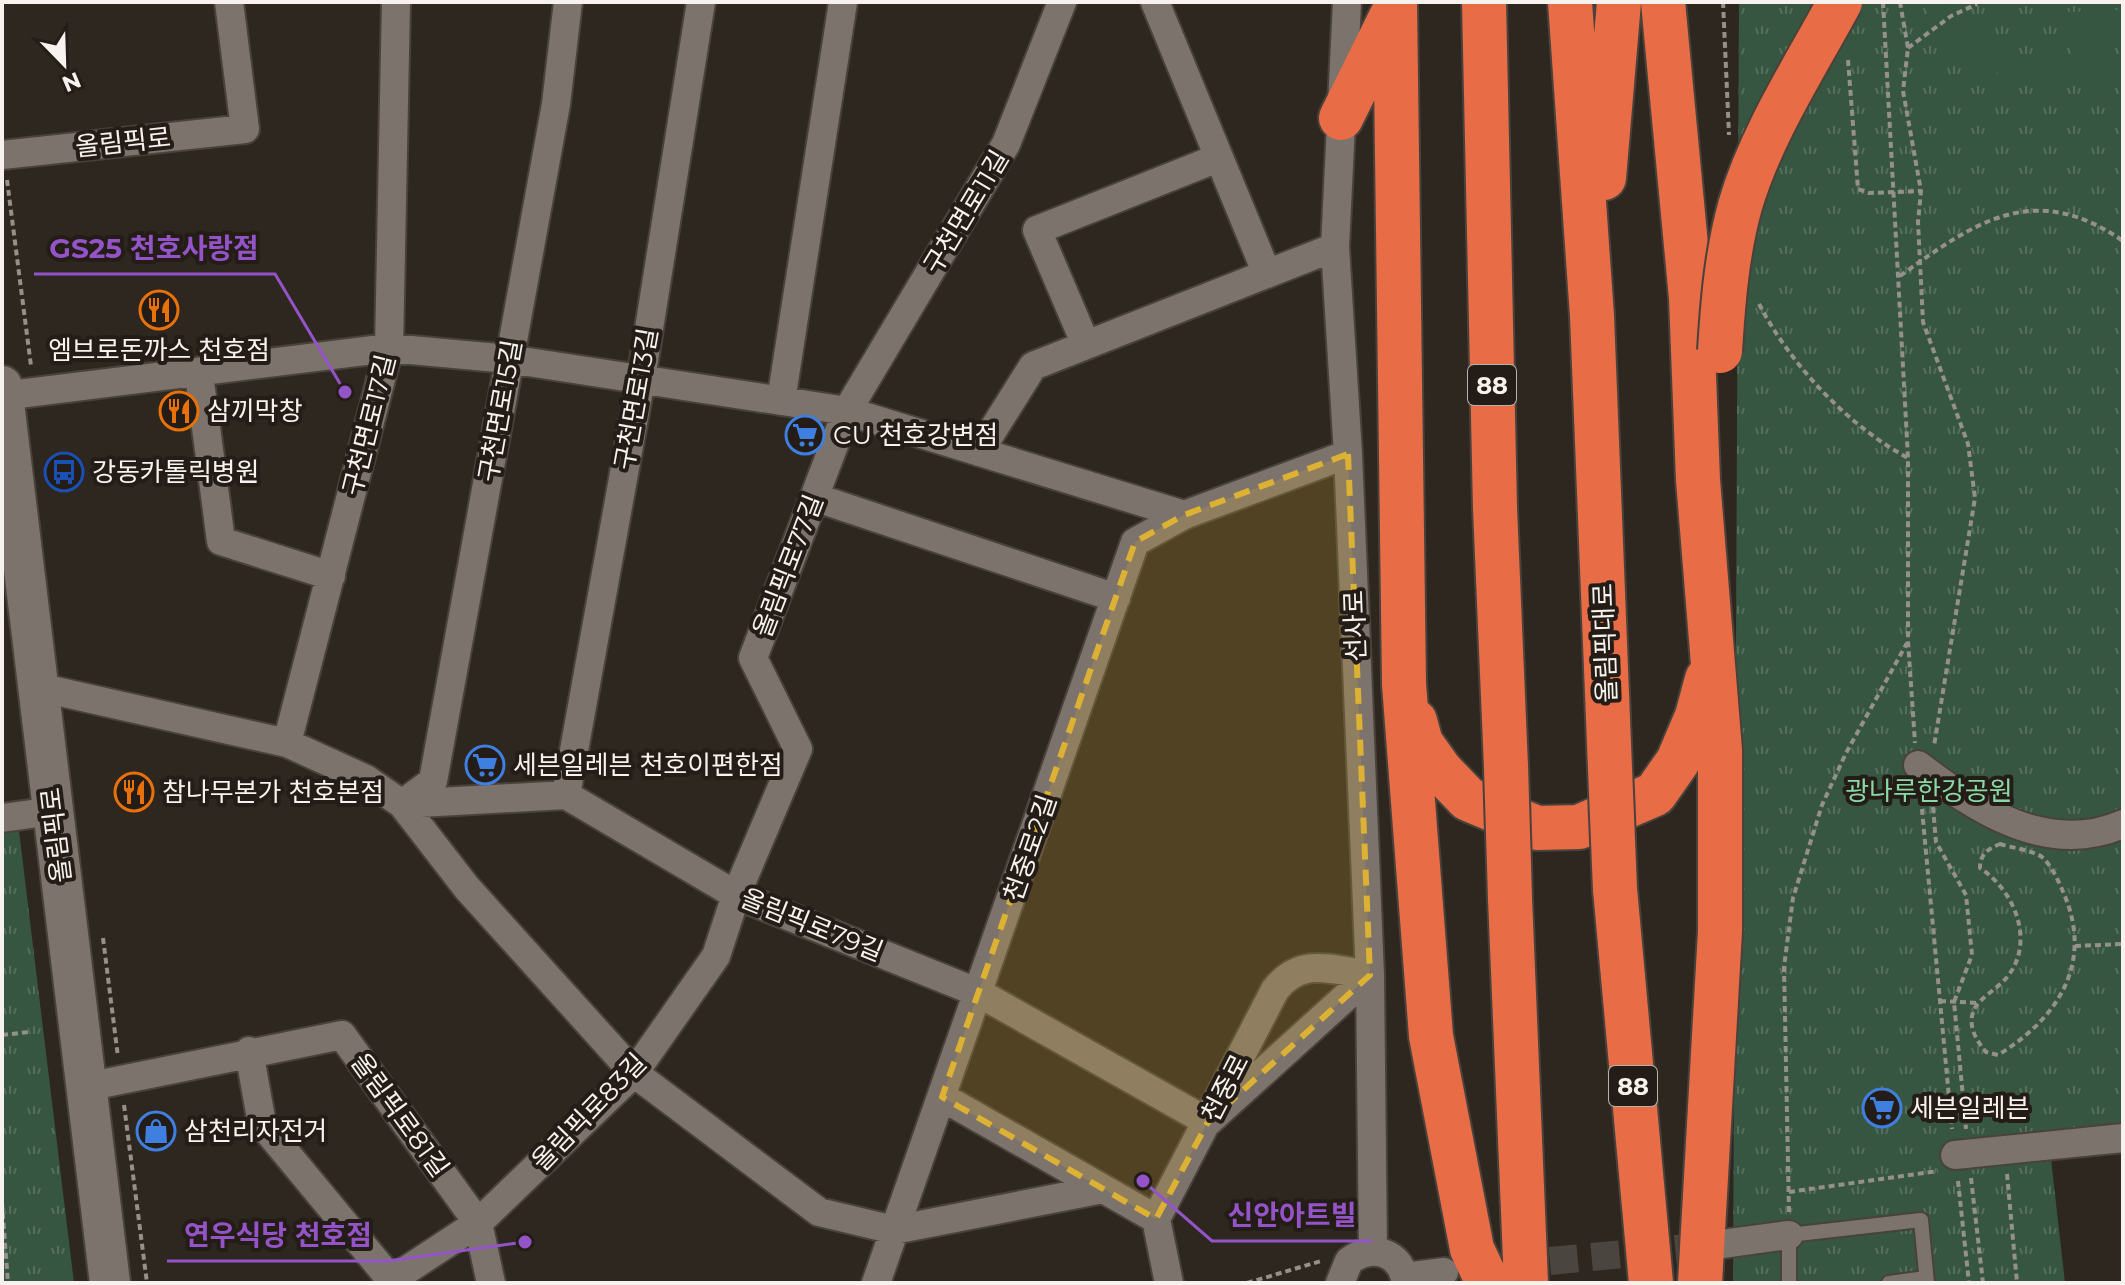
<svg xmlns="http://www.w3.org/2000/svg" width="2125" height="1285" font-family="Montserrat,'Noto Sans KR',sans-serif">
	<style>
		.park { fill: url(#park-tufts) }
		.pitch { fill: #375641 }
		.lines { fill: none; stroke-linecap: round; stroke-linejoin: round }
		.street-tunnel { stroke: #4b453f; stroke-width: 28; stroke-dasharray: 28 14; stroke-linecap: butt }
		.lane-casing { stroke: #48423b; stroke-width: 18 }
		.street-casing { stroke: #48423b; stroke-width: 32 }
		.secondary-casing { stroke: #48423b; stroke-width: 44 }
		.highway-casing { stroke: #48423b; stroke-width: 48 }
		.path { stroke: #95908a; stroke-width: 4; stroke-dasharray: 6 4; stroke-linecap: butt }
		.lane { stroke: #7c746c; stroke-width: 14 }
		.street { stroke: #7c746c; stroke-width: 28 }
		.secondary { stroke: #7c746c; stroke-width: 40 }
		.highway { stroke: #e86c46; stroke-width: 44 }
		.highway-bridge-casing { stroke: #48423b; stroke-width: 48; stroke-linecap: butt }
		.highway-bridge { stroke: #e86c46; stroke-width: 44 }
		.marked { fill: #ddb133; fill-opacity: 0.2; stroke: #ddb133; stroke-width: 6; stroke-dasharray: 16 10; stroke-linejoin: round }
		.labels { text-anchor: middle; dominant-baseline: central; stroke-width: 8; stroke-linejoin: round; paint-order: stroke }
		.shield { fill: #241d17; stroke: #b8b2ad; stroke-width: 2 }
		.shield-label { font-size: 24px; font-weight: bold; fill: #f7f2ed }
		.street-label { font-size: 26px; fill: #f7f2ed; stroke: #241d17 }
		.poi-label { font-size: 26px; fill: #f7f2ed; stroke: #241d17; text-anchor: start }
		.park-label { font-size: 26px; fill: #8ad9a5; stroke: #241d17 }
		.leader { fill: none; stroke: #9454c8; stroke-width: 3 }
		.callout-dot { fill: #9454c8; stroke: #241d17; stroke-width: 3 }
		.callout-label { font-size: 28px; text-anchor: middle; font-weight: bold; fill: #9454c8; stroke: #241d17; stroke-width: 8; stroke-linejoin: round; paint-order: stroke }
	</style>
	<defs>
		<pattern id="park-tufts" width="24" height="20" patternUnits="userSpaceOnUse" patternTransform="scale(2)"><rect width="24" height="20" fill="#375641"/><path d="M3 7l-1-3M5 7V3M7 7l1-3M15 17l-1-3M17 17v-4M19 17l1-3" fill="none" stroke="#556f5d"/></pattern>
	</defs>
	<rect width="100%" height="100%" fill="#2d2720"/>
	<path class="park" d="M1739,2H2123V1151L2051,1159L2065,1283H1733Z
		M19,831L74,1283H2V833Z"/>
	<path class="pitch" d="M1921,2H1944C1964,47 2025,71 2071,59L2068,12L2123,10V36L2106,37L2107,57H2123V79L2010,80L1949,46Z"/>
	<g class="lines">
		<path class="street-tunnel" d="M1508,1265L1718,1245"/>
		<defs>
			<path id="lane" d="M1789,1283V1235L1921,1220L1927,1283
				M1889,1283L1926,1278"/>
			<path id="street" d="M1155,2L1267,274
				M1347,2L1335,247L1348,454L1370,975L1373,1251
				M2,155L245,129L229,2
				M1086,345L1037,230L1218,158
				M199,374L221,541L331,576
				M2,396L389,348L509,359L847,411L1184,515
				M781,401L843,2
				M979,452L1033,366L1335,247
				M814,497L1116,598
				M38,687L287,743L366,779L402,804L467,888L634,1073L819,1212L894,1230L1103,1189
				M287,743L389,348L396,2
				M1918,765C1976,809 2047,857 2123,824
				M566,795L641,379L701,2
				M402,804L566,795L736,895L979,993L1208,1122L1370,975
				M402,804L433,781L556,104L568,2
				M2,818L53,811
				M249,1051L262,1124L392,1281
				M86,1087L342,1035L478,1223L491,1283
				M942,1097L1156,1219
				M1955,1155L2123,1138
				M1722,1244L1789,1235
				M1405,1277L1444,1272
				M387,1283L478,1223L634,1073L716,956L736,895L798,749L753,658L847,411L1006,144L1062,2
				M876,1283L1135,542L1184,515L1348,454
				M1169,1283L1156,1219L1275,990C1301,956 1332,970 1370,975
				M1340,1283L1349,1261C1373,1243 1401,1252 1406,1283"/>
			<path id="secondary" d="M2,386L110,1283"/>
			<path id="highway" d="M1395,2L1404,684L1431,1036L1472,1249L1488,1283
				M1484,2L1495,508L1506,767
				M1570,2L1592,316L1609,744
				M1663,2L1691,298L1698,480L1720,750V931L1700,1283
				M1341,118L1391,17
				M1604,178L1619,2
				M1415,721L1421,743L1441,771L1468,799L1537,828L1579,827L1655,794L1678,761L1697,716L1707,679
				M1615,889L1651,1283
				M1510,898L1526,1283"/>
		</defs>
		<use href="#lane" class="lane-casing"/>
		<use href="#street" class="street-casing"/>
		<use href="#secondary" class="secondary-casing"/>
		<use href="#highway" class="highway-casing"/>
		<path class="path" d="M1723,2L1729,135
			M1883,2L1908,458V641L1915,743
			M1900,2L1908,48L1903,91L1921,191L1918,222L1923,322L1968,444L1975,498L1934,746
			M1908,48L1951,16L1977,4
			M1848,60L1858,189L1869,193L1921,191
			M7,180L31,366
			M1900,276C1976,221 2035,180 2123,241
			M1759,304C1791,365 1847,425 1908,458
			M1921,799L1952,1129
			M1933,807L1936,842L1966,895L1972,955L1954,1002L1966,1129
			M2000,844C2012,848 2032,850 2042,857C2052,866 2059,882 2064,894C2094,964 2057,1019 1998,1055L1986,1052C1977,1041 1968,1028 1973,1012C1978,998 1998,989 2008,976C2035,941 2015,891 1980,868C1980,854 1988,849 2000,844Z
			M103,938L118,1057
			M2075,946L2123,944
			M1940,1001L1978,1003
			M2,1035L29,1032
			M124,1105L147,1283
			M2007,1174L2017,1283
			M1971,1178L1983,1283
			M1958,1181L1969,1283
			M1789,1192L1938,1171
			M2,1203L8,1283
			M1789,1212L1784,967L1793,898L1822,805L1846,753L1907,643
			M1247,1283L1321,1261"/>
		<use href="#lane" class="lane"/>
		<use href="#street" class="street"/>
		<use href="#secondary" class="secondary"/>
		<use href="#highway" class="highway"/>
		<defs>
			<path id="highway-bridge" d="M1720,351C1723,302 1727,253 1740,206C1761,134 1805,67 1840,2
				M1609,744L1615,889
				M1506,767L1510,898"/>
		</defs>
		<use href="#highway-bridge" class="highway-bridge-casing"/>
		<use href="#highway-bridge" class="highway-bridge"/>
	</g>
	<path class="marked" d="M1348,454L1370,975L1208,1122L1156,1219L942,1097L1135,542L1184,515Z"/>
	<defs>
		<symbol id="restaurant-ring" viewBox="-11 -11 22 22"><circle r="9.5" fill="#241d17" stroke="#e8710a" stroke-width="1.5"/><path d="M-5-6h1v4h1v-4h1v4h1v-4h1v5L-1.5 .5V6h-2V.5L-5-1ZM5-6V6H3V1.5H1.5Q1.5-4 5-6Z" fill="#e8710a"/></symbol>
		<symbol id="supermarket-ring" viewBox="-11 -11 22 22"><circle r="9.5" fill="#241d17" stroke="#3f7fe0" stroke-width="1.5"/><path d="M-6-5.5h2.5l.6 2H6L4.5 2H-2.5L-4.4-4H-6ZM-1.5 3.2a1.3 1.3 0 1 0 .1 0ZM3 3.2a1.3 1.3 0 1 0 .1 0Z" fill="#3f7fe0"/></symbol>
		<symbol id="bus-ring" viewBox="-11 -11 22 22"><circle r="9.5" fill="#241d17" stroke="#1a4fb4" stroke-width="1.5"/><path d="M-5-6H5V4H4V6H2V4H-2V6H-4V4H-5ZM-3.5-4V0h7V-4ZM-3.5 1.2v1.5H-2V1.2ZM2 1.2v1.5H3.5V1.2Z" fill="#1a4fb4"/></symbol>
		<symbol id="shop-ring" viewBox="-11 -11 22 22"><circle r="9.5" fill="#241d17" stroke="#3f7fe0" stroke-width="1.5"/><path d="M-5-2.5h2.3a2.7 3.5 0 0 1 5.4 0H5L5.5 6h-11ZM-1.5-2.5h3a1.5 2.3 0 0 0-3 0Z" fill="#3f7fe0"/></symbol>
	</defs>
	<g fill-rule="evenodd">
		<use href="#restaurant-ring" x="137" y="288" width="44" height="44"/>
		<use href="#restaurant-ring" x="157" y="389" width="44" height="44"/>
		<use href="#supermarket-ring" x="783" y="413" width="44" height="44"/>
		<use href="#bus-ring" x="42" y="450" width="44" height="44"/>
		<use href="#supermarket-ring" x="463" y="743" width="44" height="44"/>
		<use href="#restaurant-ring" x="112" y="770" width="44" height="44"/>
		<use href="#supermarket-ring" x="1860" y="1086" width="44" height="44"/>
		<use href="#shop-ring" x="134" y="1109" width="44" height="44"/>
	</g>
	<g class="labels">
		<g class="shield">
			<rect x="1468" y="365" width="48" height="40" rx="6"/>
			<rect x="1609" y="1066" width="48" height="40" rx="6"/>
		</g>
		<g class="shield-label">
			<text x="1492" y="385">88</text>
			<text x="1633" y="1086">88</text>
		</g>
		<g class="street-label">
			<text transform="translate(123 142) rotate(-6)">올림픽로</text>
			<text transform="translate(966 212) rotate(-59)">구천면로11길</text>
			<text transform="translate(636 399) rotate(-80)">구천면로13길</text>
			<text transform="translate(500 411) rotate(-80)">구천면로15길</text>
			<text transform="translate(369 425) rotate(-76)">구천면로17길</text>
			<text transform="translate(788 566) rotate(-69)">올림픽로77길</text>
			<text transform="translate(1355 626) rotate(-92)">선사로</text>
			<text transform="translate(1605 643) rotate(-92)">올림픽대로</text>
			<text transform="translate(56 835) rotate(-97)">올림픽로</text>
			<text transform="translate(1030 848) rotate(-71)">천중로2길</text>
			<text transform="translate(812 925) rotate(22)">올림픽로79길</text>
			<text transform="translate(1225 1088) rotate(-63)">천중로</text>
			<text transform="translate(589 1112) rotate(-46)">올림픽로83길</text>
			<text transform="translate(400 1115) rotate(54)">올림픽로81길</text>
		</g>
		<g class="poi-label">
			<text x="159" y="350" text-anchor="middle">엠브로돈까스 천호점</text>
			<text x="207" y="411">삼끼막창</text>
			<text x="833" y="435">CU 천호강변점</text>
			<text x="92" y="472">강동카톨릭병원</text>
			<text x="513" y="765">세븐일레븐 천호이편한점</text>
			<text x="162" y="792">참나무본가 천호본점</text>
			<text x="1910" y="1108">세븐일레븐</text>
			<text x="184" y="1131">삼천리자전거</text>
		</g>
		<g class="park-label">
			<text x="1929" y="791">광나루한강공원</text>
		</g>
	</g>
	<path class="leader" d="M345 392L275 274H34M1143 1181L1212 1241H1372M525 1242L388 1261H167"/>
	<g class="callout-dot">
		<circle cx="345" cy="392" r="8"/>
		<circle cx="1143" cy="1181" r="8"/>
		<circle cx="525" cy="1242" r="8"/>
	</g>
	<g class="callout-label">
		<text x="154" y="258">GS25 천호사랑점</text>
		<text x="1292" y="1225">신안아트빌</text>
		<text x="278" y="1245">연우식당 천호점</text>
	</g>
	<rect width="2125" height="1285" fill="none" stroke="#f7f2ed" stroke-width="8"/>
	<g transform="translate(64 64) rotate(157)" stroke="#241d17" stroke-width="6" paint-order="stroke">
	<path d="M0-6L14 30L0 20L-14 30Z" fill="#f7f2ed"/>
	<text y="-12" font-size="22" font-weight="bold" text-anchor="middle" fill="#f7f2ed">N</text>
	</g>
</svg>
